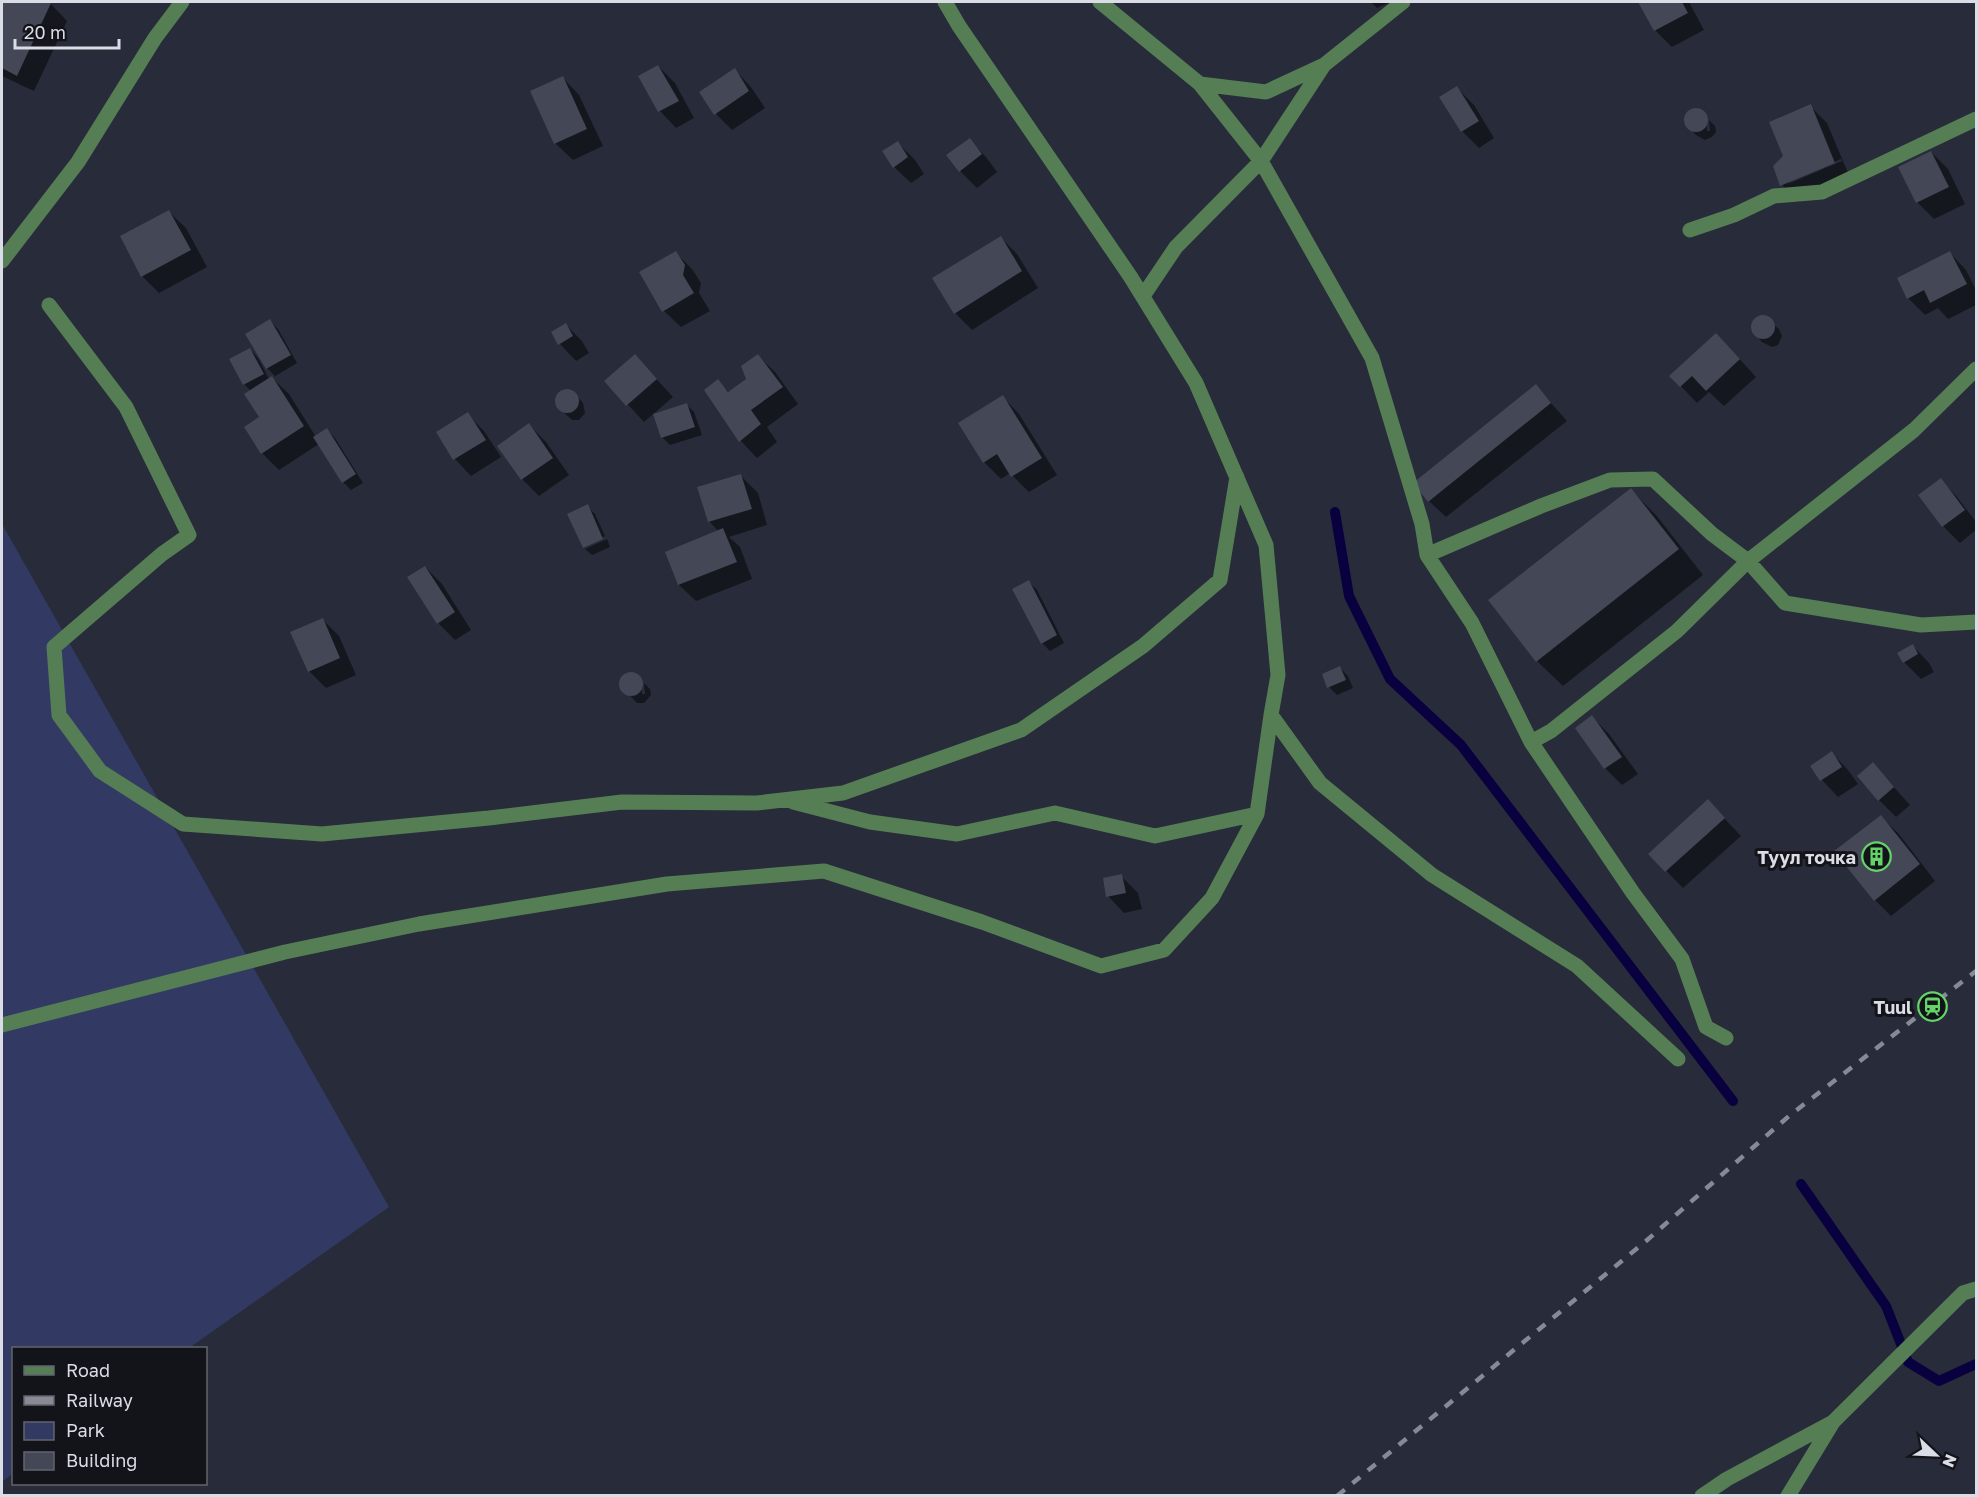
<svg xmlns="http://www.w3.org/2000/svg" width="1978" height="1497" font-family="'Golos Text',sans-serif">
	<style>
		.green { fill: #323a63 }
		.shadow { fill: #0007; fill-rule: evenodd }
		.lines { fill: none; stroke-linecap: round; stroke-linejoin: round }
		.stream { stroke: #08003f; stroke-width: 10 }
		.building { fill: #434756 }
		.minor { stroke: #557e55; stroke-width: 15 }
		.rail { stroke: #878a95; stroke-width: 4.5; stroke-dasharray: 10 10; stroke-linecap: butt }
		.labels { text-anchor: middle; dominant-baseline: central; stroke-width: 6; stroke-linejoin: round; paint-order: stroke }
		.poi-label { font-size: 18px; font-weight: bold; fill: #dadde6; stroke: #13141a; text-anchor: end }
	</style>
	<rect width="100%" height="100%" fill="#282b39"/>
	<path class="green" d="M2,524L389,1207L189,1348H14L13,1473L2,1482Z"/>
	<path class="shadow" d="M2,2H45L51,4L67,21L34,91L2,76Z
		M1371,2H1391L1377,8Z
		M1640,2H1689L1704,30L1672,47L1655,30Z
		M658,66L675,83L694,118L676,128L660,111Z
		M735,70L751,87L765,108L732,130L716,114Z
		M563,78L579,95L603,146L573,160L556,144L532,92Z
		M1457,88L1474,105L1494,138L1479,148L1462,131Z
		M1810,106L1827,123L1851,180L1798,202L1782,185L1785,156ZM1841,159L1842,161L1788,184L1794,179Z
		M1699,110L1706,117L1707,131H1710L1709,120L1715,126L1716,132L1712,137L1705,140L1696,135L1688,126L1686,119L1692,111Z
		M970,140L986,157L997,172L977,188L960,171Z
		M898,143L915,160L924,174L911,183L894,167Z
		M1931,152L1948,169L1965,204L1934,219L1917,202Z
		M169,212L186,228L207,267L159,293L142,276Z
		M1000,237L1017,254L1038,288L972,330L955,313Z
		M676,253L692,269L701,283L699,293L710,311L681,327L664,311Z
		M1950,253L1966,270L1976,290V305L1948,319L1938,308L1925,315L1908,298Z
		M1765,317L1779,329L1782,336L1778,345L1772,347L1762,342L1754,333L1752,326L1758,318Z
		M270,321L278,329L297,363L272,378L289,394L316,437L327,430L335,438L363,483L351,490L343,482L319,444L279,470L262,453L261,418L251,391L244,384L250,349L258,358L269,379L275,376L267,368Z
		M566,325L582,341L589,353L576,361L560,344Z
		M1733,352L1756,377L1724,406L1709,392L1697,403L1671,376Z
		M635,356L673,397L644,422L606,381Z
		M758,356L775,372L798,404L767,427L777,442L757,458L741,441L706,390L718,381L730,393L747,380Z
		M1536,386L1567,421L1446,517L1429,501Z
		M565,391L575,394L583,403L585,413L579,420H572L558,407L556,400L559,394Z
		M1003,397L1019,414L1057,475L1029,492L1010,473L1001,479L984,462Z
		M686,404L694,412L702,435L670,445L662,437Z
		M467,414L484,431L501,457L471,476L455,459Z
		M529,425L546,442L569,475L539,496L522,479Z
		M741,476L758,493L767,525L729,537L740,547L752,579L696,601L679,585L667,553L719,532L709,521Z
		M1940,480L1957,497L1976,522V530L1960,543L1943,526Z
		M1631,490L1656,515L1703,575L1563,686L1537,661Z
		M587,506L595,514L605,536L585,545V548L584,547Z
		M607,539L610,547L592,555L585,549Z
		M425,567L442,584L471,630L455,640L438,623Z
		M1029,582L1037,590L1064,643L1050,651L1042,643Z
		M322,619L339,636L356,675L326,688L309,671Z
		M1913,646L1929,663L1934,672L1921,679L1904,662Z
		M1340,668L1348,676L1353,688L1337,695L1329,687Z
		M627,674H633L641,680L642,694H645L644,683L650,689L651,695L644,703H637L621,686L622,679Z
		M1592,717L1609,734L1638,774L1622,785L1605,768L1577,728Z
		M1832,753L1848,770L1858,784L1838,797L1822,780L1812,766Z
		M1873,764L1910,805L1896,817L1879,800Z
		M1881,817L1898,833L1935,881L1891,916L1875,900Z
		M1724,818L1741,836L1683,888L1650,854Z
		M1121,876L1138,893L1142,909L1124,913L1108,896Z"/>
	<g class="lines">
		<path class="stream" d="M1335,512L1349,596L1390,679L1461,745L1733,1101
			M1801,1184L1886,1306L1908,1362L1939,1381L1976,1364"/>
	</g>
	<path class="building" d="M2,2L51,3L17,76L2,68Z
		M1638,2H1682L1688,13L1654,31Z
		M658,65L679,101L658,112L638,76Z
		M735,68L749,91L714,115L699,92Z
		M563,76L587,129L554,144L530,91Z
		M1457,86L1479,121L1461,132L1439,97Z
		M1811,104L1835,163L1780,186L1773,166L1783,156L1769,122Z
		M1684 120a12 12 0 1 1 24 0a12 12 0 1 1-24 0Z
		M970,138L982,154L959,172L946,155Z
		M898,141L908,157L893,168L882,151Z
		M1931,151L1949,187L1916,203L1898,167Z
		M169,210L191,250L141,277L120,236Z
		M1001,236L1022,271L954,314L932,278Z
		M676,251L685,265L683,275L694,293L662,312L639,272Z
		M1950,251L1967,284L1930,303L1924,290L1907,299L1897,278Z
		M1751 327a12 12 0 1 1 24 0a12 12 0 1 1-24 0Z
		M270,319L291,355L266,369L245,334Z
		M566,323L573,336L558,345L551,332Z
		M1716,333L1740,359L1706,391L1692,376L1680,387L1669,376Z
		M250,348L264,374L243,385L229,359Z
		M635,354L657,379L626,406L604,381Z
		M758,354L783,387L751,410L761,424L739,442L704,390L718,379L728,392L746,379L741,366Z
		M272,376L304,426L261,454L244,427L259,417L244,394Z
		M1536,384L1551,403L1428,502L1413,483Z
		M555 401a12 12 0 1 1 24 0a12 12 0 1 1-24 0Z
		M1003,395L1042,458L1011,477L997,454L983,463L958,423Z
		M687,403L695,427L661,438L653,414Z
		M468,412L486,440L453,460L436,432Z
		M529,423L553,458L521,480L497,446Z
		M327,428L356,474L342,483L313,437Z
		M741,474L752,509L708,522L697,487Z
		M1941,478L1965,510L1942,527L1918,495Z
		M1631,488L1679,549L1536,662L1488,600Z
		M588,504L603,539L583,548L567,514Z
		M723,528L737,562L678,585L665,552Z
		M425,566L455,612L437,624L407,577Z
		M1029,580L1057,635L1041,644L1012,589Z
		M323,618L340,658L308,672L290,632Z
		M1913,644L1918,654L1903,663L1897,653Z
		M1340,666L1346,680L1327,688L1322,674Z
		M619 684a12 12 0 1 1 24 0a12 12 0 1 1-24 0Z
		M1592,715L1622,757L1604,769L1575,728Z
		M1832,751L1842,767L1820,781L1810,766Z
		M1873,762L1894,787L1878,801L1857,776Z
		M1708,799L1725,818L1665,872L1648,854Z
		M1881,815L1920,864L1874,901L1834,851Z
		M1122,874L1126,893L1106,897L1103,878Z"/>
	<g class="lines">
		<path class="minor" d="M945,2L959,26L1130,276L1196,383L1266,545L1278,675L1271,715L1320,783L1432,875L1577,966L1678,1059
			M1100,2L1200,84L1266,92L1324,65L1403,2
			M1200,84L1261,161L1372,358L1422,524L1427,555L1541,506L1610,480L1653,479L1712,534L1748,561L1914,430L1976,369
			M1690,230L1734,215L1774,196L1822,192L1976,119
			M2,261L78,162L155,38L182,2
			M1143,296L1176,247L1261,161L1324,65
			M49,305L126,407L189,535L162,554L54,647L59,715L100,771L183,824L322,834L489,818L622,802L757,803L843,793L1021,730L1143,646L1220,580L1237,477
			M1427,555L1472,623L1531,742L1633,893L1682,959L1706,1027L1726,1038
			M1531,742L1551,731L1677,631L1748,561L1785,603L1921,625L1976,622
			M793,802L870,822L957,834L1055,813L1155,836L1257,814
			M2,1025L285,952L419,924L667,884L824,871L982,922L1101,966L1164,950L1212,898L1257,814L1271,715
			M1702,1496L1727,1479L1833,1422
			M1788,1496L1833,1422L1963,1293L1976,1289"/>
		<path class="rail" d="M1337,1496L1646,1241L1789,1116L1976,971"/>
	</g>
	<defs>
		<symbol id="building-ring" viewBox="-11 -11 22 22"><circle r="9.5" fill="#13141a" stroke="#64d468" stroke-width="1.5"/><path d="M-4-6H4V6H1V3H-1V6H-4ZM-2.5-4.3h1.7v1.8h-1.7ZM.8-4.3h1.7v1.8H.8ZM-2.5-1h1.7V.8h-1.7ZM.8-1h1.7V.8H.8Z" fill="#64d468"/></symbol>
		<symbol id="station-ring" viewBox="-11 -11 22 22"><circle r="9.5" fill="#13141a" stroke="#64d468" stroke-width="1.5"/><path d="M-3-6H3Q5-6 5-4V2Q5 4 3 4L4.5 6H3L1.5 4h-3L-3 6H-4.5L-3 4Q-5 4-5 2V-4Q-5-6-3-6ZM-3.5-4v3h7v-3ZM-3.5 1v1.5H-2V1ZM2 1v1.5H3.5V1Z" fill="#64d468"/></symbol>
	</defs>
	<g fill-rule="evenodd">
		<use href="#building-ring" x="1860" y="840" width="33" height="33"/>
		<use href="#station-ring" x="1916" y="990" width="33" height="33"/>
	</g>
	<g class="labels">
		<g class="poi-label">
			<text x="1856" y="857">Туул точка</text>
			<text x="1912" y="1007">Tuul</text>
		</g>
	</g>
	<rect width="1978" height="1497" fill="none" stroke="#dadde6" stroke-width="6"/>
	<rect x="12" y="1347" width="195" height="138" fill="#13141a" stroke="#63646c" stroke-width="1.5"/>
	<rect x="24" y="1366" width="30" height="9" fill="#557e55" stroke="#63646c" stroke-width="1.5"/>
	<text x="66" y="1377" font-size="18" fill="#dadde6">Road</text>
	<rect x="24" y="1396" width="30" height="9" fill="#878a95" stroke="#63646c" stroke-width="1.5"/>
	<text x="66" y="1407" font-size="18" fill="#dadde6">Railway</text>
	<rect x="24" y="1422" width="30" height="18" fill="#323a63" stroke="#63646c" stroke-width="1.5"/>
	<text x="66" y="1437" font-size="18" fill="#dadde6">Park</text>
	<rect x="24" y="1452" width="30" height="18" fill="#434756" stroke="#63646c" stroke-width="1.5"/>
	<text x="66" y="1467" font-size="18" fill="#dadde6">Building</text>
	<g transform="translate(1936 1455) rotate(113)" stroke="#13141a" stroke-width="4.5" paint-order="stroke">
	<path d="M0-4.5L10 22L0 15L-10 22Z" fill="#dadde6"/>
	<text y="-9" font-size="16" font-weight="bold" text-anchor="middle" fill="#dadde6">N</text>
	</g>
	<path d="M15 39v9h104v-9" fill="none" stroke="#dadde6" stroke-width="3"/>
	<text x="24" y="39" font-size="18" fill="#dadde6" stroke="#13141a" stroke-width="4.5" paint-order="stroke">20 m</text>
</svg>
